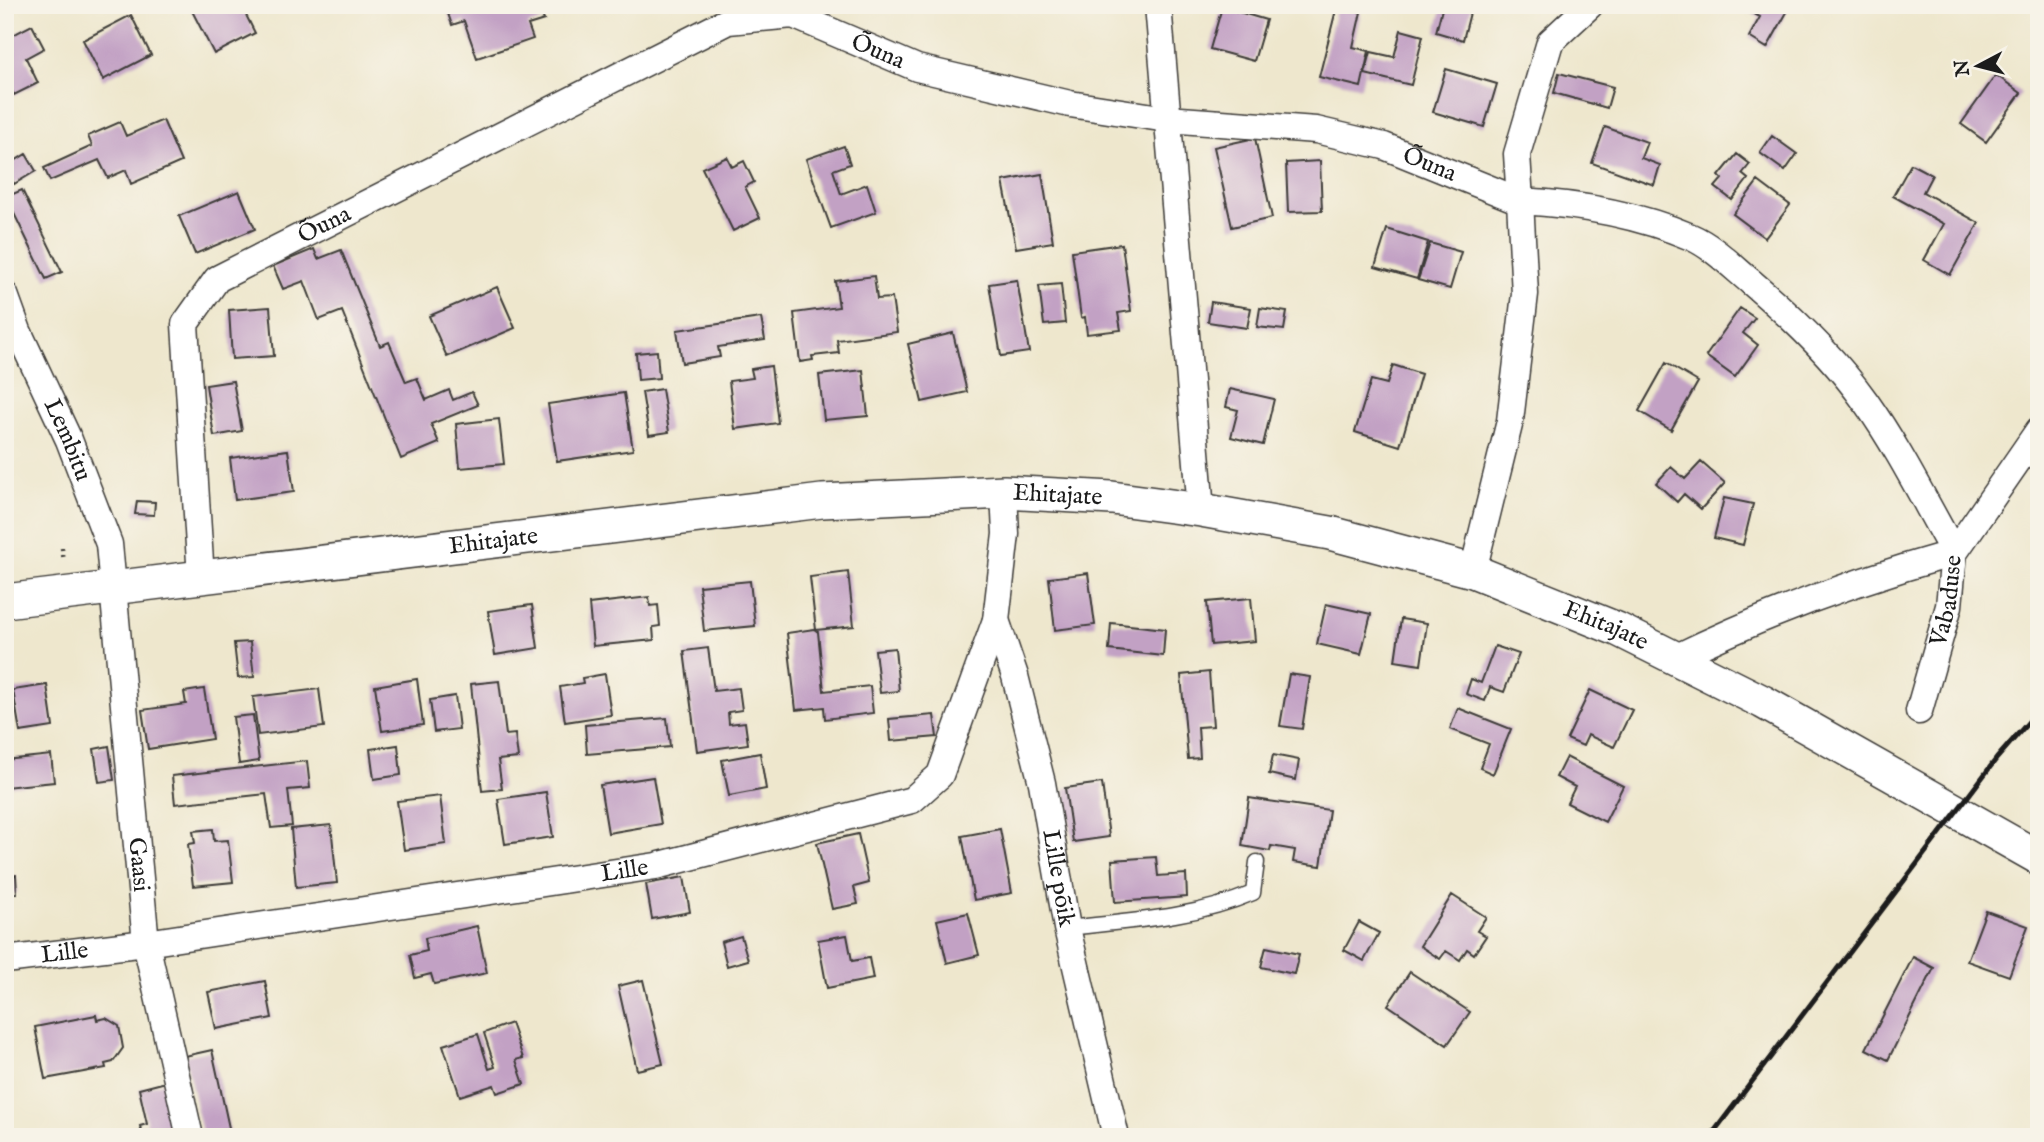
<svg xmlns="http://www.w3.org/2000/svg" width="2044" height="1142" font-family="'IM FELL English',serif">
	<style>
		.building { fill: #c2a1c4 }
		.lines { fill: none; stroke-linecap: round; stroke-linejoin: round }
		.service-casing { stroke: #3c3a37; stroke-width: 17 }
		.minor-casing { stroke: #3c3a37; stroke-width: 29 }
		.tertiary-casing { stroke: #3c3a37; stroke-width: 36 }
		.path { stroke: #3c3a37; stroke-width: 4.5; stroke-dasharray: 2 5; stroke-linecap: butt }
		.service { stroke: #fff; stroke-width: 14 }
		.minor { stroke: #fff; stroke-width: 26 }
		.tertiary { stroke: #fff; stroke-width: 33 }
		.rail { stroke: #1c1c1c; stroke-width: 5 }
		.labels { text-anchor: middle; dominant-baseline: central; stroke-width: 5; stroke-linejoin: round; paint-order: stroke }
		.street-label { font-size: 24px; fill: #1c1c1c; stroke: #f7f3e8 }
	</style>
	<rect width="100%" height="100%" fill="#f7f3e8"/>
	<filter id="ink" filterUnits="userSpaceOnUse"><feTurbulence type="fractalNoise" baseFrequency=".0143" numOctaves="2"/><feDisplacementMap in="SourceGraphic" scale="14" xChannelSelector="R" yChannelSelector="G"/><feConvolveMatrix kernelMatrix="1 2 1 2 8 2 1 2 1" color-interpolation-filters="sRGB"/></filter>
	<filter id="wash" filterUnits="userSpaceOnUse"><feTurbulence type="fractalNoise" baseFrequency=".00686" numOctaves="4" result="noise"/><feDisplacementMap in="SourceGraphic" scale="28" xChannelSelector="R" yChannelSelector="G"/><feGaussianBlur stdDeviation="1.57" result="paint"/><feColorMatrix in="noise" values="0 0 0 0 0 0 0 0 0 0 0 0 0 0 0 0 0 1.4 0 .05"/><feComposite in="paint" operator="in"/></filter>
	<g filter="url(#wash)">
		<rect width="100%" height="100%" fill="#eee7cd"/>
		<g id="blocks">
			<path class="building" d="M189,5H241L255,33L214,54Z
				M445,5H538L544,20L528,25L533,39L477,58L464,21L452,25Z
				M1443,5H1472L1463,40L1436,32Z
				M1750,5H1791L1767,48L1749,37L1760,17L1747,10Z
				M1337,6L1361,12L1353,47L1369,51L1361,87L1319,77Z
				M1222,7L1266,20L1254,61L1210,49Z
				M131,15L151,55L103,80L83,40Z
				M32,25L44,48L26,58L38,83L14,95L5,77V39Z
				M1401,30L1423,36L1411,85L1365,74L1371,52L1394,57Z
				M1446,69L1497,84L1484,127L1433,112Z
				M1559,73L1613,87L1607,108L1554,93Z
				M1996,75L2021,93L1986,142L1961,124Z
				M163,120L181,162L131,184L126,170L108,178L99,160L50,181L44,168L92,146L88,136L120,122L126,136Z
				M1605,127L1647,142L1641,158L1660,165L1654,185L1592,163Z
				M1772,136L1797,154L1785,171L1760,153Z
				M1255,138L1272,218L1232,227L1214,147Z
				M844,146L850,164L833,170L841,194L867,184L876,212L831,228L806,159Z
				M26,154L36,171L14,184L5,167Z
				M1737,154L1750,164L1742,174L1748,179L1732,200L1715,187L1722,179L1719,176Z
				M727,157L732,167L744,161L754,182L745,187L760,218L733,231L702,168Z
				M1320,161L1322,211L1288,212L1286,163Z
				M1911,164L1932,175L1923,192L1979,223L1950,275L1924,260L1944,224L1893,196Z
				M1042,174L1053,242L1016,248L1003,181Z
				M1758,181L1790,205L1765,238L1733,214Z
				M22,190L62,272L46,279L6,197Z
				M239,191L255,229L195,254L179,216Z
				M1387,229L1428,242L1417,279L1375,267Z
				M1430,243L1461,252L1450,289L1418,280Z
				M1122,244L1131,311L1118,313L1121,330L1087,334L1085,317L1081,318L1072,251Z
				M314,249L318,259L341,250L380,346L389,342L406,382L417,378L426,400L449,390L453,400L472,392L478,405L431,424L439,443L401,459L342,311L319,320L304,281L283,289L273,266Z
				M874,276L877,299L892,298L897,332L837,340L839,353L812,356L813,360L800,362L794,313L839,307L835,281Z
				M1017,280L1029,352L1001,356L989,284Z
				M1061,284L1065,323L1044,325L1039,286Z
				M497,287L515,328L447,357L429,316Z
				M1211,302L1251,308L1247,328L1208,322Z
				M270,307L274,356L232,359L229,310Z
				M1260,308L1287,312L1284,330L1257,327Z
				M1740,308L1755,318L1743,333L1758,345L1735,377L1706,356Z
				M761,318L765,340L718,347L720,357L682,363L677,330Z
				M953,333L967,392L922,402L908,344Z
				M657,351L659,378L638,380L636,353Z
				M1666,363L1698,382L1671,430L1639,411Z
				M1393,365L1421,374L1400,446L1355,432L1371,380L1387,384Z
				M771,366L778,423L735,429L729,381L753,378L751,369Z
				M863,370L868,416L824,420L819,375Z
				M233,381L242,431L214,436L206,385Z
				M662,389L669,432L649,435L642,392Z
				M1230,389L1274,399L1263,445L1231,437L1238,410L1226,407Z
				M624,393L633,450L557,461L548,404Z
				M499,419L504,464L460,468L456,424Z
				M288,450L294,492L235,500L230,458Z
				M1701,462L1725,483L1701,509L1684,494L1677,502L1656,483L1671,467L1685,479Z
				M1724,498L1753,504L1743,545L1714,538Z
				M137,501L155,502L154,515L135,514Z
				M848,572L854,626L816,630L810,577Z
				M1088,573L1095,625L1055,630L1049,578Z
				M750,581L755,626L704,631L699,586Z
				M649,597L650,606L658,605L660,626L653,627L654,640L593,646L589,604Z
				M1251,598L1255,641L1211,645L1207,602Z
				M1326,604L1371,614L1361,654L1317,644Z
				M532,605L538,648L495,655L488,611Z
				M1401,619L1427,623L1421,665L1395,661Z
				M1111,623L1165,629L1163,656L1109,650Z
				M814,629L818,632L824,691L870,686L873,713L825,719L824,707L796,710L787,633Z
				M250,642L254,677L238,678L234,643Z
				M1495,646L1519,654L1504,692L1490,687L1485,701L1466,694L1471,679L1481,683Z
				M708,648L714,691L739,688L742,710L728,712L729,724L745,722L748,744L697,751L684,651Z
				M895,648L899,691L880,693L875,650Z
				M1209,672L1213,726L1198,727L1200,758L1188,759L1181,675Z
				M605,674L611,715L565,722L560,687L583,683L582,678Z
				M1289,674L1310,677L1302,729L1280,726Z
				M417,679L423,725L382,731L375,686Z
				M499,681L506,735L515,734L518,758L498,760L502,789L482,791L471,684Z
				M47,685L53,727L20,732L13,690Z
				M204,689L212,739L148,749L142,710L186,704L184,692Z
				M319,689L324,727L258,735L253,697Z
				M1590,690L1632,710L1614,747L1588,735L1583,746L1567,739Z
				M455,696L459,729L434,732L430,700Z
				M1458,708L1511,729L1493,774L1480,768L1489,744L1450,729Z
				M253,715L259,761L239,764L233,717Z
				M934,715L937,737L891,741L889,719Z
				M667,718L670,747L587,754L585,725Z
				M398,745L401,775L374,779L370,749Z
				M109,746L114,780L99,782L94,749Z
				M760,753L766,789L729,796L722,760Z
				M51,755L54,782L5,787V760Z
				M1273,755L1299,760L1296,780L1269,774Z
				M1566,757L1623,786L1605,822L1567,803L1575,787L1556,777Z
				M307,761L310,788L288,790L292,826L271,828L266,794L175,804L172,776Z
				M653,777L661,824L608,833L600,785Z
				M1102,783L1109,837L1073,842L1065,788Z
				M546,792L553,837L505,844L498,799Z
				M440,796L446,844L404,850L397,801Z
				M1249,798L1329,810L1321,866L1293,862L1295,850L1271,846L1270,851L1242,846Z
				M331,825L337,883L296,887L291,829Z
				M213,829L214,841L228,840L233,882L193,886L188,844L195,843L193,831Z
				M1000,829L1012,893L974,900L962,836Z
				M858,834L869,883L854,887L858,904L832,909L817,843Z
				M1156,857L1158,876L1186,874L1187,897L1115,902L1112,860Z
				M16,875L17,893L5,894V876Z
				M684,877L690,912L652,919L646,884Z
				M1452,895L1486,917L1477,931L1486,936L1474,954L1467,949L1460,960L1446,951L1440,959L1420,946Z
				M1986,911L2028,926L2009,976L1967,961Z
				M968,913L979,955L947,963L937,920Z
				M1359,922L1379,933L1364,961L1344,950Z
				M477,926L487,973L434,984L431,974L415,978L410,955L427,951L425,938Z
				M847,935L852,961L869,958L873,979L827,988L818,940Z
				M741,936L748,960L727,966L721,942Z
				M1266,947L1299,954L1294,974L1261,967Z
				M1913,957L1934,968L1888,1060L1866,1049Z
				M1410,972L1470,1012L1447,1045L1388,1005Z
				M643,980L663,1064L637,1070L618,986Z
				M265,981L272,1018L216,1029L208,992Z
				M96,1015L97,1020L106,1018L119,1026L123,1048L113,1062L105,1064L106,1068L45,1079L35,1027Z
				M511,1023L523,1058L516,1060L524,1084L497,1093L494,1085L460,1096L443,1045L478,1034L489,1069L495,1067L484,1033Z
				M212,1050L231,1137H203L185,1056Z
				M166,1082L179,1137H143L140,1126L147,1124L139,1089Z"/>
		</g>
	</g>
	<g filter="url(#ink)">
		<use href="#blocks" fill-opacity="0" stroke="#3c3a37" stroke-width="2"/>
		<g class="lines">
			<defs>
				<path id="service" d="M1067,928C1131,921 1194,918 1253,893L1257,862"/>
				<g id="minor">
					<path d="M1158,5L1201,510"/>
					<path d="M1590,5L1550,42L1517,154L1520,201C1578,204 1637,214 1691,237C1712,246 1733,267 1751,282C1792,317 1833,356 1865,401C1899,449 1925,502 1954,553C1857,580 1765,614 1675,658"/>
					<path id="s1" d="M5,295L18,331L69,440L109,544L146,943L190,1137"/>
					<path id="s2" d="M201,578L185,324L217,279L728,21L793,15L917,68L1070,104L1167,119L1316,130L1384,146L1520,201L1525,294L1510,421L1473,571"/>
					<path id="s3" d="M996,620L1015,676L1042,783L1067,928L1116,1137"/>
					<path id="s4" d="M1919,711L1949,606L1954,553L2039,430"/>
					<path id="s5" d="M5,960L146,943L656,866L912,800L940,775L996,620L1006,534L1004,492"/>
				</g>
				<g id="tertiary">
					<path id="s6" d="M5,601L822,501L1004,492L1112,498L1201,510L1330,533L1473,571L1617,629L1763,702L2039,858"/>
				</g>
			</defs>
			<use href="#service" class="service-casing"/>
			<use href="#minor" class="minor-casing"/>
			<use href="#tertiary" class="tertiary-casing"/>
			<path class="path" d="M62,548L64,561"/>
			<use href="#service" class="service"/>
			<use href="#minor" class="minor"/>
			<use href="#tertiary" class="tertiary"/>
			<path class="rail" d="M1710,1137L1997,758L2039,710"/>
		</g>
	</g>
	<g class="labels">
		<g class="street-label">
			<text stroke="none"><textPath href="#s2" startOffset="1040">Õuna</textPath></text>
			<text stroke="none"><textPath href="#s2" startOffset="1606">Õuna</textPath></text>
			<text stroke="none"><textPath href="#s2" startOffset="430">Õuna</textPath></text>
			<text stroke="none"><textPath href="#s1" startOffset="158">Lembitu</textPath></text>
			<text stroke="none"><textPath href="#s6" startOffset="1059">Ehitajate</textPath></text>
			<text stroke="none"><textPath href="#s6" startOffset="492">Ehitajate</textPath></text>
			<text stroke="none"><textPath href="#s4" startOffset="114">Vabaduse</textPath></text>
			<text stroke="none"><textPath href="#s6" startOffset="1626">Ehitajate</textPath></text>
			<text stroke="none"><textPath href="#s1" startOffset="592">Gaasi</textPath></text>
			<text stroke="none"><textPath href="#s5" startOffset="626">Lille</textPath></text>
			<text stroke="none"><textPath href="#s3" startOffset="266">Lille põik</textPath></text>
			<text stroke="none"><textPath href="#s5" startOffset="60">Lille</textPath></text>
		</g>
	</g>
	<rect width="2044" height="1142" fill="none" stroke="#f7f3e8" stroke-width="28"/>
	<g transform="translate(1978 66) rotate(263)" stroke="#f7f3e8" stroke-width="5" paint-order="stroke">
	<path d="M0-5L12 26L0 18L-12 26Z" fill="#1c1c1c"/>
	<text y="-10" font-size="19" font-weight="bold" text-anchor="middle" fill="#1c1c1c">N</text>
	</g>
</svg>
